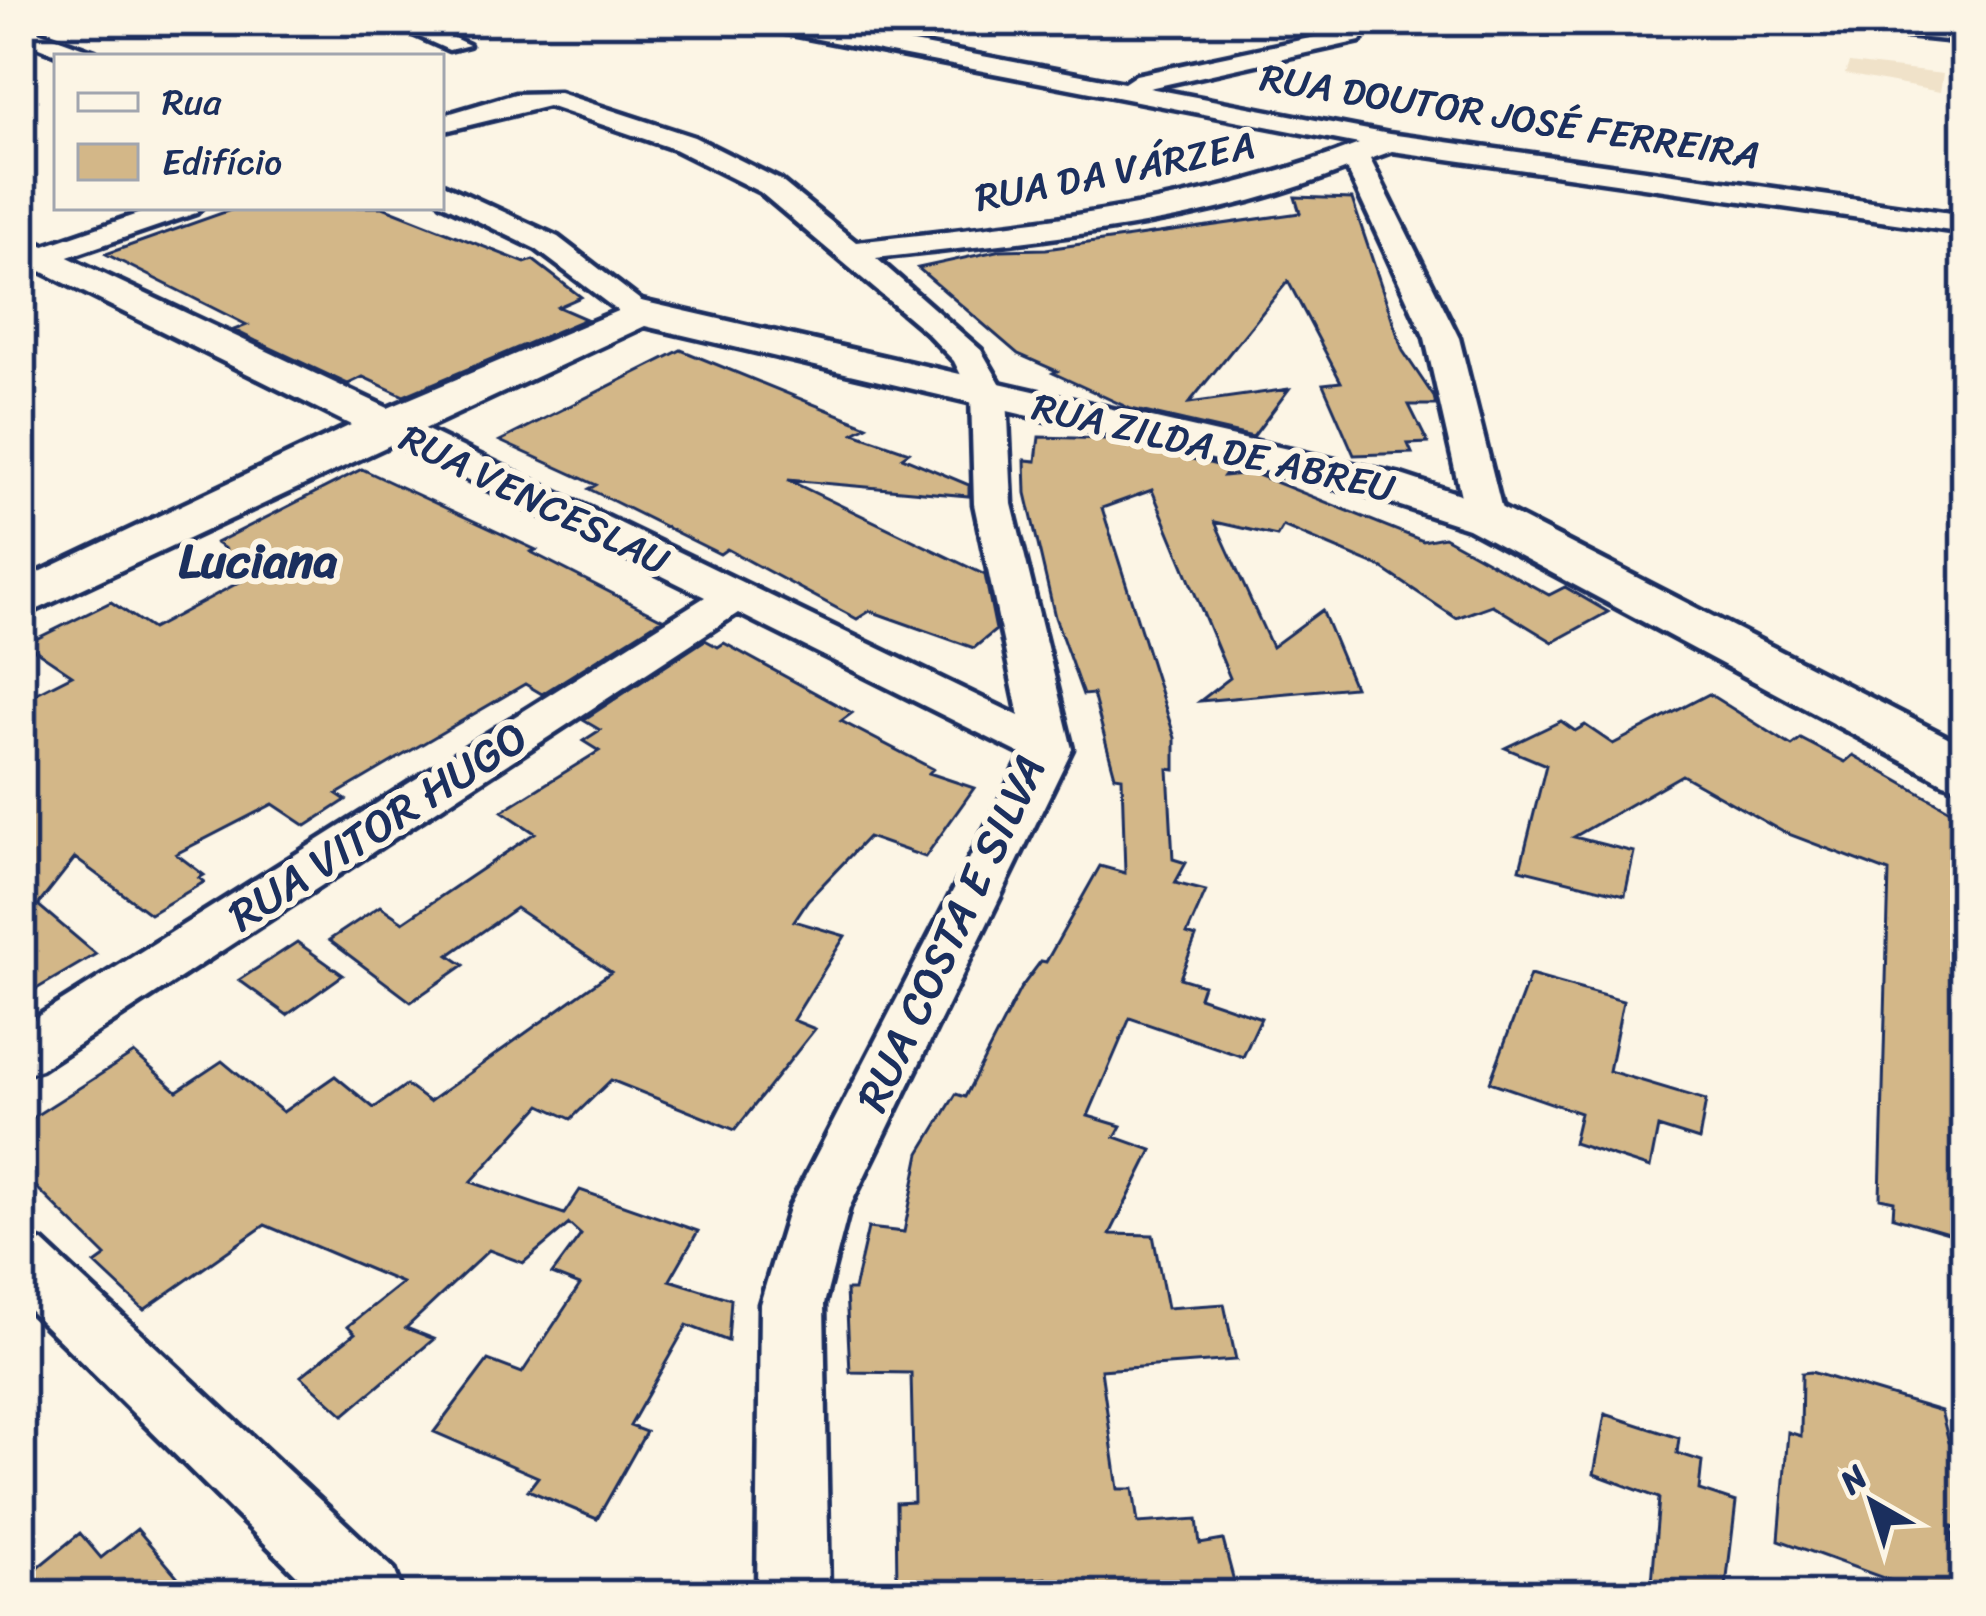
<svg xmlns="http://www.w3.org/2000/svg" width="1986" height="1616" font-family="Sriracha,sans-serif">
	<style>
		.built { fill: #f0e2c9 }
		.building { fill: #d3b788; stroke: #1b2f5e; stroke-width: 3 }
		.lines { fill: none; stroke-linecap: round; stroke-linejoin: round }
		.minor-casing { stroke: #1b2f5e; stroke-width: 9 }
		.tertiary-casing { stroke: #1b2f5e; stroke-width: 9 }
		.minor { fill: #fcf5e5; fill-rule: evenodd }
		.tertiary { fill: #fcf5e5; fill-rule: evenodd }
		.labels { text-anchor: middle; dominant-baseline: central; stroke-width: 12; stroke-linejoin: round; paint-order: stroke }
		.far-street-label { font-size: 39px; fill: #1b2f5e; stroke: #fcf5e5 }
		.street-label { font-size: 45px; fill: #1b2f5e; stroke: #fcf5e5 }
		.neighbourhood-label { font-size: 48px; font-weight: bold; fill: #1b2f5e; stroke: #fcf5e5 }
	</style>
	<rect width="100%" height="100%" fill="#fcf5e5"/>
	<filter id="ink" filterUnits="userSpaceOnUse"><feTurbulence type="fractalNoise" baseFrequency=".00833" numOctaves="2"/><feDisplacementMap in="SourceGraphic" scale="24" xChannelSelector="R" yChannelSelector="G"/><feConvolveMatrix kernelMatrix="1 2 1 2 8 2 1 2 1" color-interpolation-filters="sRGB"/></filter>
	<g filter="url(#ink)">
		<path class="built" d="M1849,63L1943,74L1940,92L1845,74Z"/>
		<path class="building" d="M1295,197L1352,199L1403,351L1434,397L1436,405H1409L1428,443L1408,444L1412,453L1354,455L1323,384L1341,382L1288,281L1189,403L1289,389L1253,437L1131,409L1053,373L1057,371L1018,354L918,268L1001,250L1046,249L1300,213Z
			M239,207H383L525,263L533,260L581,297L558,307L586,319L404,396L363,377L348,384L256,341L234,330L247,325L106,254Z
			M681,350L867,426L854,433L909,452L902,457L969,485V496L788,480L985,575L996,630L974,648L870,611L857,619L727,549L720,554L589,489L596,485L500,441Z
			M1039,437L1108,439L1230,468L1224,476L1253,473L1423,541L1444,537L1549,595L1565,587L1608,612L1553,642L1492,605L1456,618L1380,567L1283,526L1277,536L1215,522L1272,647L1322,610L1354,687L1200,701L1230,678L1152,490L1102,508L1175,738V770L1168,769L1173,859L1186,863L1175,883L1206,891L1187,934L1196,937L1180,978L1203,985L1199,997L1261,1018L1243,1057L1130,1018L1088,1116L1121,1126L1115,1137L1152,1150L1110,1234L1153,1235L1167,1308L1224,1304L1236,1360L1101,1370L1118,1489H1133L1138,1523L1197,1519L1200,1544L1223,1540L1235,1585L1221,1587L1222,1595H1048L1046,1578L897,1588L896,1503L914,1502L911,1373L850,1372L846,1290H854L868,1228L904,1232L920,1153L956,1094L965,1097L1020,989L1041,961L1046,962L1100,866L1125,873L1122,777L1115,776L1093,694L1083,695L1055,617L1026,493L1025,460L1036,461Z
			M362,469L536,550L531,552L662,619L542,694L525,684L388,764L337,794L346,800L306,826L273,804L176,854L204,875L199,878L204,882L150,914L75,858L38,905L96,954L21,998V701L72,675L26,644L111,602L152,629L247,578L210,557L225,549L216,543Z
			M705,640L718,647L724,643L852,713L841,721L933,769L929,773L974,788L925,857L868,837L808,900L794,921L845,936L793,1020L815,1029L735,1130L611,1080L571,1119L541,1105L471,1182L564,1214L580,1190L698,1231L670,1280L731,1299L728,1341L687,1325L630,1426L646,1432L597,1519L528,1490L538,1477L434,1432L488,1360L522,1373L580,1285L552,1274L581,1235L569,1224L523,1263L489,1250L406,1328L434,1339L344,1415L301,1376L355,1333L348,1326L402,1283L265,1225L144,1310L95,1264L106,1256L21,1172V1125L134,1053L177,1091L222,1061L283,1112L335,1076L374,1108L406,1085L429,1102L611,972L516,908L449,955L464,965L411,1002L329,940L380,906L403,922L535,833L502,811L599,751L583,741L600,730L583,720Z
			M1709,694L1792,746L1801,739L1845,762L1853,755L1964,818L1965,882L1959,880L1965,1238L1893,1217L1894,1201L1880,1198L1889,872L1783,832L1682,775L1574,837L1634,852L1625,895L1520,869L1546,765L1505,748L1561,721L1575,731L1585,725L1613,744Z
			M297,942L343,975L287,1015L239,980Z
			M1530,975L1623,1001L1609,1071L1706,1100L1699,1140L1658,1127L1650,1168L1573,1143L1580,1113L1490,1082Z
			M1811,1372L1941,1411L1949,1442L1965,1446V1531L1952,1526L1955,1595H1930L1779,1540L1788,1432L1801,1436L1802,1373Z
			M1605,1414L1679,1438L1677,1453L1702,1461L1699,1490L1736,1502L1725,1595H1651L1659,1498L1594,1474Z
			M137,1529L193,1595H21V1581L80,1533L101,1558Z"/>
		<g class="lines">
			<defs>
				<path id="minor" d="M384,21H417L469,45L449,50Z
					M749,21H798L1124,83L1136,75L1343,31L1349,21H1373L1360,41L1149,88L1389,134L1965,215V233L1392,151L1370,159L1459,338L1504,518L1485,530L1466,518L1425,338L1347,169C1199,228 1033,240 876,258L981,350L1007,395L1012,504L1072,749L849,1208L824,1304L829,1595H757L760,1304L789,1208L1023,755L738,613L41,1069L21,1075V1027L705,597L374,433L369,425L374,417H400L1019,716L974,504L971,395L954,361L926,332L760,192L674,149L548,106L441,132V116L515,94L559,93L694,137L780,180L856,242C1027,223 1198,207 1359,144L761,28Z
					M1817,21L1965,28V42L1829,28Z
					M21,25L95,52L98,57H64L21,40Z
					M441,183L558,237L657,313L641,323L630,320L536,249L441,203Z
					M158,207H201L196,213L21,273V254Z
					M21,1235L43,1242L394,1569L404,1595H317L21,1302Z"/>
				<path id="tertiary" d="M21,235L388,408L641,301L1401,475L1502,508L1965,746V789L1944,783L1468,528L1370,496L645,326L21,617V581L351,425L21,261Z"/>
			</defs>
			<use href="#minor" class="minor-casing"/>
			<use href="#tertiary" class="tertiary-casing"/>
			<use href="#minor" class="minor"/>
			<use href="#tertiary" class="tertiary"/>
		</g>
	</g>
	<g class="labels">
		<g class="far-street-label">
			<text transform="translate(1510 116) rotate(9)">RUA DOUTOR JOSÉ FERREIRA</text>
			<text transform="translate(1115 171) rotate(-11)">RUA DA VÁRZEA</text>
			<text transform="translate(1214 447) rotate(13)">RUA ZILDA DE ABREU</text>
			<text transform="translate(535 499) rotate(26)">RUA VENCESLAU</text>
		</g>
		<g class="street-label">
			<text transform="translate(378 826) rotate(-33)">RUA VITOR HUGO</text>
			<text transform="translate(951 933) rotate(-65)">RUA COSTA E SILVA</text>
		</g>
		<g class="neighbourhood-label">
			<text x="258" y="560">Luciana</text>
		</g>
	</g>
	<rect width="1986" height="1616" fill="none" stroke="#fcf5e5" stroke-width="72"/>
	<rect x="36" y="36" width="1914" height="1544" fill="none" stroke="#1b2f5e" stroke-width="4.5" filter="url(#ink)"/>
	<rect x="54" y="54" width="390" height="156" fill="#fcf5e5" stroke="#a2a6af" stroke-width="3"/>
	<rect x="78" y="93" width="60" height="18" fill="#fcf5e5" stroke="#a2a6af" stroke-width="3"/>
	<text x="162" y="114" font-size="36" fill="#1b2f5e">Rua</text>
	<rect x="78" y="144" width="60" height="36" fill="#d3b788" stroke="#a2a6af" stroke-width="3"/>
	<text x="162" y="174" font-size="36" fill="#1b2f5e">Edifício</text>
	<g transform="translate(1872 1502) rotate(321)" stroke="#fcf5e5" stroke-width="9" paint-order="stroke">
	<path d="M0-9L21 45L0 30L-21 45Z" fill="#1b2f5e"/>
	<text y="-18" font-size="33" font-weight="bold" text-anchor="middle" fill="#1b2f5e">N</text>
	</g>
</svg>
